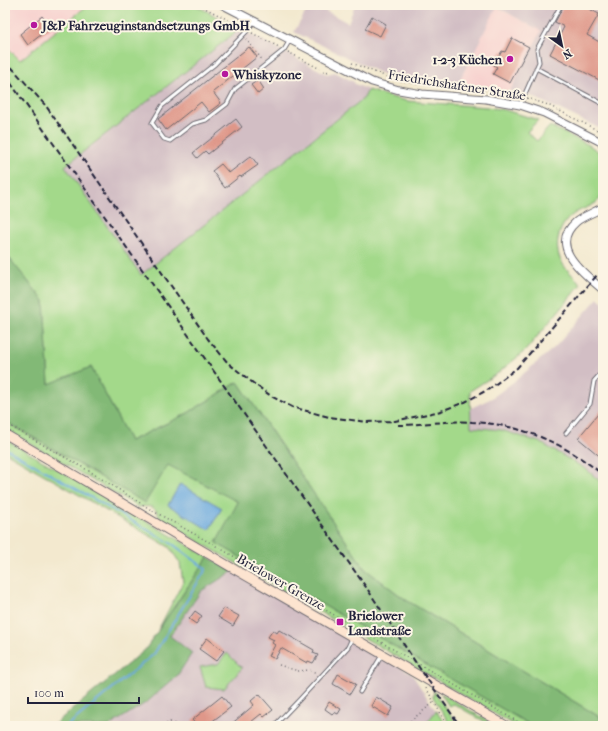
<svg xmlns="http://www.w3.org/2000/svg" width="608" height="731" font-family="'IM FELL French Canon',serif">
	<style>
		.built { fill: #f7d0ce }
		.industrial { fill: #d2bec4; fill-rule: evenodd }
		.green { fill: #a3d98a; stroke: #627e62 }
		.forest { fill: #82b976; stroke: #526e58 }
		.water { fill: #6caadf; stroke: #47668d }
		.lines { fill: none; stroke-linecap: round; stroke-linejoin: round }
		.stream { stroke: #6caadf; stroke-width: 2 }
		.building { fill: #df9789 }
		.service-casing { stroke: #6b686f; stroke-width: 5 }
		.tertiary-casing { stroke: #6b686f; stroke-width: 9 }
		.secondary-casing { stroke: #6b686f; stroke-width: 10 }
		.path { stroke: #6b686f; stroke-width: 1.5; stroke-dasharray: 1 3; stroke-linecap: butt }
		.service { stroke: #fff; stroke-width: 3 }
		.tertiary { stroke: #fff; stroke-width: 7 }
		.secondary { stroke: #fde4d0; stroke-width: 8 }
		.rail { stroke: #22223b; stroke-width: 2; stroke-dasharray: 6 3; stroke-linecap: butt }
		.poi-dot { fill: #b5179e; stroke: #fcf5e5; stroke-width: 1.5 }
		.labels { text-anchor: middle; dominant-baseline: central; stroke-width: 4; stroke-linejoin: round; paint-order: stroke }
		.poi-label { font-size: 13px; font-weight: bold; fill: #22223b; stroke: #fcf5e5; text-anchor: start }
		.street-label { font-size: 13px; fill: #22223b; stroke: #fcf5e5 }
	</style>
	<rect width="100%" height="100%" fill="#fcf5e5"/>
	<filter id="ink" filterUnits="userSpaceOnUse"><feTurbulence type="fractalNoise" baseFrequency=".025" numOctaves="2"/><feDisplacementMap in="SourceGraphic" scale="8" xChannelSelector="R" yChannelSelector="G"/><feConvolveMatrix kernelMatrix="1 2 1 2 8 2 1 2 1" color-interpolation-filters="sRGB"/></filter>
	<filter id="wash" filterUnits="userSpaceOnUse"><feTurbulence type="fractalNoise" baseFrequency=".012" numOctaves="4" result="noise"/><feDisplacementMap in="SourceGraphic" scale="16" xChannelSelector="R" yChannelSelector="G"/><feGaussianBlur stdDeviation="0.9" result="paint"/><feColorMatrix in="noise" values="0 0 0 0 0 0 0 0 0 0 0 0 0 0 0 0 0 1.4 0 .05"/><feComposite in="paint" operator="in"/></filter>
	<g filter="url(#wash)">
		<rect width="100%" height="100%" fill="#f3e9cf"/>
		<path class="built" d="M5,5H88L19,61L5,45Z
			M496,7L542,31L510,91L457,85Z"/>
		<path class="industrial" d="M310,5H315L348,23L355,5H603V130L531,96L510,91L541,31L497,7L457,85L418,83L393,78L378,72L294,32Z
			M240,29L327,74L335,72L354,82L355,84L368,90L364,98L141,276L65,166Z
			M598,298L603,303V484L586,469L539,442L501,430L471,427V408L492,398L516,380L555,347Z
			M233,571L411,673L436,711L424,726H109L147,702L169,636L201,591ZM218,664L206,687L200,667Z"/>
		<path class="green" d="M88,5H195L240,29L65,166L141,275L364,98L368,90L391,97L407,101L487,107L505,110L538,120L527,132L537,141L550,126L589,145L603,155C603,163 605,189 602,195C598,205 586,207 577,212C559,222 552,245 562,263C567,271 575,277 581,284L526,350L498,373L470,391L471,427L501,430L539,442L586,469L603,484V719L406,600L365,569L238,382L188,413L130,441L91,367L49,385L44,301L5,253V45L20,60Z
			M5,421L145,503L167,464L239,502L216,543L532,726H516L160,519C155,505 152,506 138,507L5,429Z
			M5,439L208,557L158,630L183,582L180,563L169,547L5,452Z
			M227,653L242,668L224,689L206,687L200,667L218,664Z
			M434,691L458,726H451L433,697Z
			M441,694L444,695L497,726H492L454,704L449,706Z
			M436,711L447,726H424Z"/>
		<path class="forest" d="M5,253L44,301L49,384L91,367L130,441L188,413L238,382L365,569L406,600L603,719V726H532L216,543L238,502L168,465L145,503L5,421Z
			M208,557L233,571L201,591L170,636L192,653L177,676L147,702L109,726H52L145,650Z"/>
		<path class="water" d="M180,484L222,508L209,530L168,505Z"/>
		<g class="lines">
			<path class="stream" d="M5,448L174,545L206,569L154,654L67,726"/>
		</g>
		<g id="blocks">
			<path class="building" d="M564,5H582L599,14L587,35L603,44V82L550,54L564,27L555,22Z
				M42,16L51,27L28,45L20,34Z
				M372,16L386,24L380,36L365,29Z
				M512,38L529,47L510,83L493,74L497,67L494,65L502,51L505,52Z
				M249,47L257,57L213,92L221,103L209,112L201,102L166,130L158,119Z
				M258,80L264,89L258,94L251,85Z
				M236,119L242,127L208,154L205,151L197,158L193,153Z
				M251,156L258,165L241,177L240,176L225,188L212,171L221,164L229,173Z
				M603,408V459L578,438Z
				M224,608L239,616L233,626L218,617Z
				M195,611L202,616L196,624L189,619Z
				M273,630L277,633L279,630L314,650L313,653L318,655L313,663L308,661L307,663L281,648L275,659L269,656L275,645L272,643L274,640L268,637Z
				M207,638L224,651L216,661L199,649Z
				M338,674L356,684L350,694L333,684Z
				M259,694L273,710L264,717L261,714L246,726H229L254,705L251,701Z
				M222,696L231,707L206,726H197L192,720Z
				M376,697L393,707L388,716L371,706Z
				M329,702L341,709L338,714L334,712L332,714L325,709Z"/>
		</g>
	</g>
	<g filter="url(#ink)">
		<use href="#blocks" fill-opacity="0" stroke="#6b686f" stroke-width="1"/>
		<g class="lines">
			<defs>
				<path id="service" d="M254,21L248,30L215,64L162,106L152,123L164,139L170,141L192,124L206,120L227,104L235,89L284,50L290,40
					M536,68L603,104
					M520,105L539,62L537,49L561,5
					M566,433L590,404L594,381L603,371
					M360,692L382,655
					M274,726L300,699L348,647L352,638"/>
				<path id="tertiary" d="M223,5L372,82L399,90L422,94L486,99L520,105L544,113L603,143
					M603,207C594,213 583,216 576,222C547,247 585,274 603,290"/>
				<path id="secondary" d="M5,434L234,569L507,726"/>
			</defs>
			<use href="#service" class="service-casing"/>
			<use href="#tertiary" class="tertiary-casing"/>
			<use href="#secondary" class="secondary-casing"/>
			<path class="path" d="M199,5L244,28
				M252,33L279,47
				M246,39L263,61
				M288,52L326,72L333,70
				M352,63L392,79L418,84L506,92L520,96
				M527,98L548,105L603,133
				M5,423L89,471L153,511L216,546L525,726
				M279,665L298,671L309,670L317,673
				M426,688L448,726
				M163,726L170,722L181,726
				M404,726L433,703"/>
			<use href="#service" class="service"/>
			<use href="#tertiary" class="tertiary"/>
			<use href="#secondary" class="secondary"/>
			<path class="rail" d="M5,60L46,106L208,339L228,363L253,383L271,396L292,407L329,417L367,422L395,421L441,411L465,402L489,389L517,368L598,274
				M5,75L368,590L416,663L460,726
				M398,425C423,425 448,420 472,422C521,424 566,444 603,475"/>
		</g>
	</g>
	<g class="poi-dot">
		<circle cx="34" cy="25" r="4"/>
		<circle cx="510" cy="59" r="4"/>
		<circle cx="225" cy="74" r="4"/>
		<rect x="336" y="618" width="8" height="8" rx="2"/>
	</g>
	<g class="labels">
		<g class="poi-label">
			<text x="42" y="25">J&amp;P Fahrzeuginstandsetzungs GmbH</text>
			<text x="502" y="59" text-anchor="end">1-2-3 Küchen</text>
			<text x="233" y="74">Whiskyzone</text>
			<text x="348" y="615">Brielower<tspan x="348" dy="15">Landstraße</tspan></text>
		</g>
		<g class="street-label">
			<text transform="translate(457 85) rotate(9)">Friedrichshafener Straße</text>
			<text transform="translate(281 582) rotate(30)">Brielower Grenze</text>
		</g>
	</g>
	<rect width="608" height="731" fill="none" stroke="#fcf5e5" stroke-width="20"/>
	<g transform="translate(562 46) rotate(147)" stroke="#fcf5e5" stroke-width="3" paint-order="stroke">
	<path d="M0-3L7 15L0 10L-7 15Z" fill="#22223b"/>
	<text y="-6" font-size="11" font-weight="bold" text-anchor="middle" fill="#22223b">N</text>
	</g>
	<path d="M28 697v6h111v-6" fill="none" stroke="#22223b" stroke-width="2"/>
	<text x="34" y="697" font-size="12" fill="#22223b" stroke="#fcf5e5" stroke-width="3" paint-order="stroke">100 m</text>
</svg>
